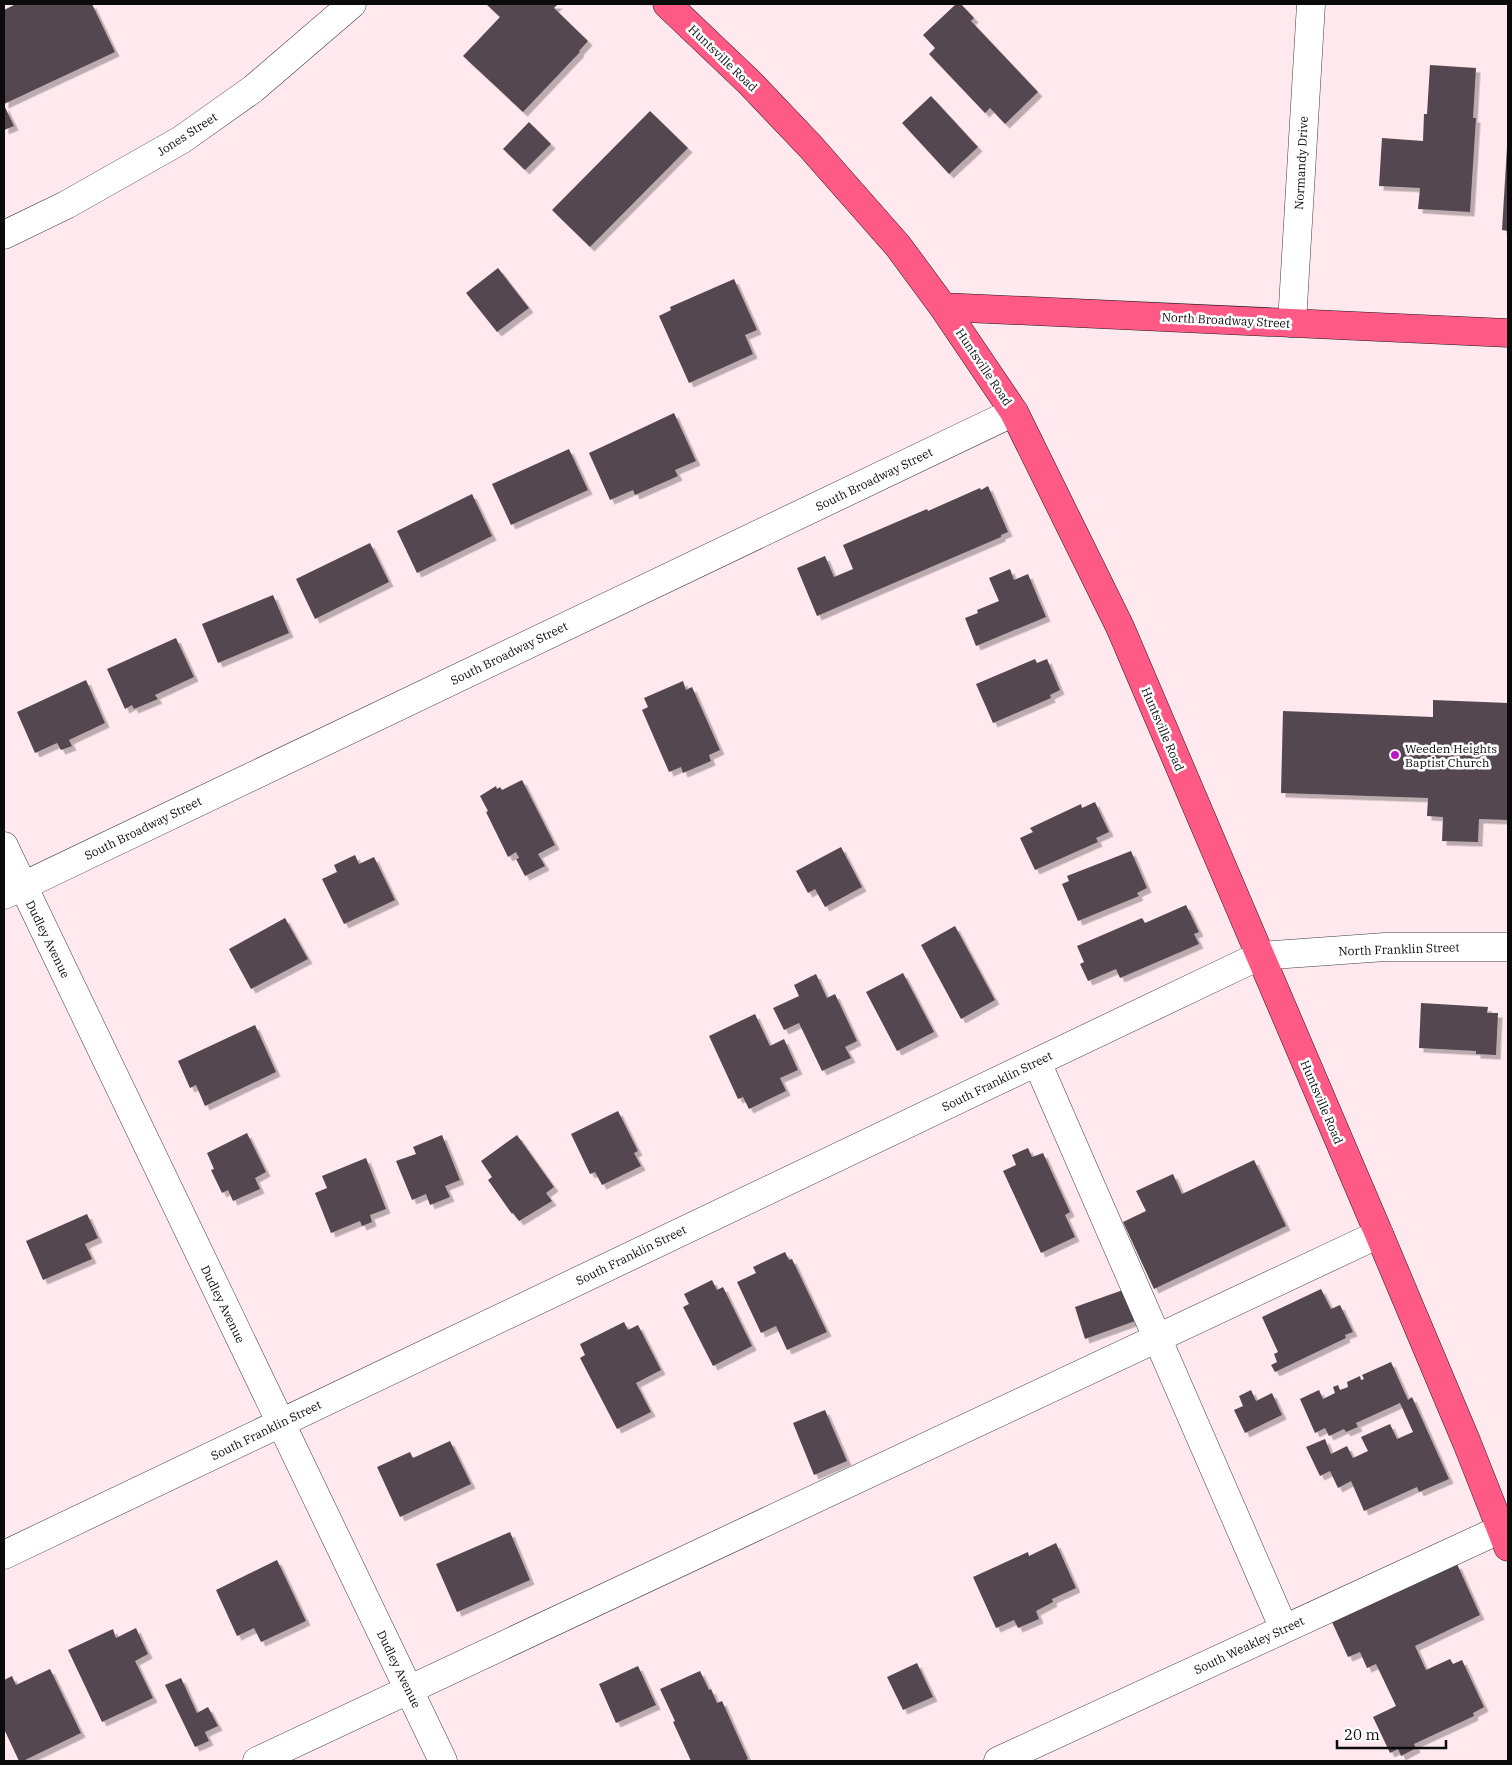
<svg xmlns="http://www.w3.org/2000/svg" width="1512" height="1765" font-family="'IBM Plex Serif',serif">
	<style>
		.building { fill: #55464f; filter: url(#shadow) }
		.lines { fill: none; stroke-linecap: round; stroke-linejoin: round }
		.minor-casing { stroke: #3e3e3e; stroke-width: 29 }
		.major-casing { stroke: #1c1c1c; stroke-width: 29 }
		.minor { stroke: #fff; stroke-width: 28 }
		.major { stroke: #ff5985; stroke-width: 28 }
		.poi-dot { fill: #bb17c7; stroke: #fff; stroke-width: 2 }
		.labels { text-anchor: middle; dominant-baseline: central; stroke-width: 5; stroke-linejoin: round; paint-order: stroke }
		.street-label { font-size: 12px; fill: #0b0b0b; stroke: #fff }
		.poi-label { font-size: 12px; fill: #0b0b0b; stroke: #fff; text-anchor: start }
	</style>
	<defs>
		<filter id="shadow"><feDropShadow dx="4.5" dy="4.5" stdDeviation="0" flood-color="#0004"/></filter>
	</defs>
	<rect width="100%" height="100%" fill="#ffe9ee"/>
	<path class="building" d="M16,4H92L115,52L4,104V10Z
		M486,4H558L554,8L588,41L579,51L580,52L523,112L463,56L500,17Z
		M956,4H961L974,18L971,21L1038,92L1005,124L990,108L985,113L929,54L935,48L923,35Z
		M1430,65L1476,68L1473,118H1476L1470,212L1418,209L1420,188L1379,186L1382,138L1423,141L1424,114H1427Z
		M931,96L978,147L949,174L902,123Z
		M4,105L14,126L4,130Z
		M650,111L688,148L590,247L552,210Z
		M529,122L551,144L525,170L503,149Z
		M1507,147H1508V231L1502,230Z
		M498,268L529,308L497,332L466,293Z
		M734,279L757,330L745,335L753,354L689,383L659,316L671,310L670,307Z
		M674,413L696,461L675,470L678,476L635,495L633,490L610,500L589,453Z
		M569,449L588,490L511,525L492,484Z
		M988,486L1008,532L1001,535V537L817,616L797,568L825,556L834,577L853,569L843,545L927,509L928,511L980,488L981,490Z
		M472,494L492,536L417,573L397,531Z
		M370,543L389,582L315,619L296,579Z
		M1010,569L1014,580L1028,574L1046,617L976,646L965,618L978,613L977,610L999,601L989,578Z
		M273,595L289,633L218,663L202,624Z
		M176,638L194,677L155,695L158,699L134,709L132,705L125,709L107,669Z
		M1035,659L1037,663L1047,659L1060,690L1050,695L1051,698L993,723L976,684Z
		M86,680L105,723L69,740L72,746L61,750L57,743L35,753L17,712Z
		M683,681L686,690L692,687L720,750L709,755L711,761L683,773L681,767L669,772L642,710L648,707L644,698Z
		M1433,700L1508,703V820L1479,819L1478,842L1442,841L1443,817L1427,816L1428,798L1281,793L1283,711L1433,717Z
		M522,780L555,845L538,854L545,866L525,876L516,859L519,858L516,852L508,857L486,812L488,811L480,796L496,786L497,789L500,787L502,790Z
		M1095,802L1109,832L1096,838L1098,842L1035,870L1020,838L1033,832L1030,828L1081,804L1082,808Z
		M841,847L862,887L825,907L815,889L808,893L796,871Z
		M1131,851L1147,888L1137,893L1139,896L1078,921L1062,884L1069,881L1067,876Z
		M355,855L359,864L374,857L395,900L344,924L322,879L337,872L334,865Z
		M1186,905L1199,932L1194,934L1199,944L1120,978L1116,969L1088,981L1080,964L1084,962L1077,946L1142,918L1145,923Z
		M285,918L308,959L251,989L229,949Z
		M955,926L995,1000L961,1019L921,945Z
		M903,973L934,1032L897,1051L866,992Z
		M816,974L827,998L835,994L857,1041L845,1047L851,1058L822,1071L799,1023L784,1030L773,1008L799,996L794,985Z
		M1421,1003L1488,1007L1487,1013H1498L1496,1055L1476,1054V1051L1419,1048Z
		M755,1014L770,1046L784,1039L798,1070L780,1078L786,1091L749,1109L743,1097L738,1099L709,1036Z
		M255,1025L276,1072L205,1106L196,1085L190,1088L178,1061Z
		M618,1111L638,1151L634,1153L641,1166L602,1185L595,1172L590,1174L571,1134Z
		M247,1133L266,1172L255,1178L260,1189L233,1201L228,1190L222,1193L211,1170L214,1169L207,1153Z
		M442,1135L460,1180L445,1186L450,1197L430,1205L426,1194L412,1200L396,1161L416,1154L413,1147Z
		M517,1135L554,1187L546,1193L552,1201L519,1221L513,1213L512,1214L488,1180L492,1177L481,1161Z
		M1028,1148L1032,1157L1043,1153L1070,1212L1065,1215L1075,1237L1041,1253L1003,1171L1016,1165L1012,1155Z
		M366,1158L386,1209L370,1215L372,1222L362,1226L360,1221L331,1233L315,1193L327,1188L322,1176Z
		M1254,1160L1286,1226L1154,1289L1123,1222L1146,1211L1136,1191L1173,1174L1182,1194Z
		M87,1214L98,1238L85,1244L92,1259L43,1280L26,1241Z
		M785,1252L789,1260L792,1259L827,1332L787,1350L776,1326L761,1333L737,1282L756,1273L753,1267Z
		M712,1280L717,1290L723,1287L752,1346L713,1366L683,1307L689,1304L684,1294Z
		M1321,1289L1331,1309L1340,1305L1353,1332L1345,1335L1346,1338L1275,1372L1271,1365L1277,1362L1274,1354L1278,1352L1262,1317Z
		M1123,1290L1135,1321L1085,1339L1075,1307Z
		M624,1322L628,1330L638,1325L661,1370L636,1383L651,1412L617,1429L580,1358L585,1355L580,1344Z
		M1391,1362L1408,1400L1412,1397L1449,1479L1419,1492L1417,1487L1364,1511L1351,1481L1338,1488L1330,1471L1320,1476L1306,1447L1325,1439L1331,1454L1347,1446L1353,1458L1368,1451L1361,1437L1390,1424L1397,1439L1413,1432L1400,1403L1356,1423L1358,1427L1346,1432L1344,1429L1329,1436L1325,1428L1315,1433L1300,1399L1319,1390L1323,1399L1335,1393L1333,1387L1338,1385L1340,1390L1348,1387L1347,1382L1360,1376L1361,1380L1364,1379L1362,1375Z
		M1251,1390L1256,1401L1272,1393L1282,1415L1245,1433L1234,1410L1243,1406L1239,1396Z
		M825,1410L847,1461L814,1475L793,1423Z
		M450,1441L471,1484L400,1517L377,1467L410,1452L413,1458Z
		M510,1532L530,1580L457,1612L436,1564Z
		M1056,1543L1076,1588L1052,1599L1053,1602L1036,1611L1039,1619L1018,1628L1014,1620L996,1628L973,1577L1028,1552L1029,1556Z
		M277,1560L306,1621L261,1642L254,1628L237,1636L216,1590Z
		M1457,1564L1480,1615L1415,1646L1426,1670L1450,1659L1453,1664L1462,1660L1484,1707L1473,1713L1474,1716L1414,1744L1416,1748L1401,1756L1398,1749L1390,1753L1373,1717L1396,1706L1376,1664L1367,1668L1360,1652L1348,1657L1332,1622Z
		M136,1628L148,1654L135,1661L153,1698L102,1722L68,1650L113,1629L116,1638Z
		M917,1663L933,1697L903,1710L887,1677Z
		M638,1666L656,1705L616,1723L599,1684Z
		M50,1669L81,1733L23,1761H19L4,1729V1680L12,1676L16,1685Z
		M700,1671L709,1690L711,1689L717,1703L722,1701L748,1759L744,1761H691L673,1722L675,1721L660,1689Z
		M181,1678L197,1713L208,1707L218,1726L205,1732L209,1741L195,1747L165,1685Z"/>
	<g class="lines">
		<defs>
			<path id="minor" d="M4,235L66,205L181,140L253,89L352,4
				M1292,323L1311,4
				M4,846L443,1761
				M4,895L1014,412
				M1037,1062L1284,1629
				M4,1555L1259,956L1385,947H1508
				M257,1761L1379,1234
				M998,1761L1501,1529H1508"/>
			<path id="major" d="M667,4L749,82L810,146L898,246L943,307L1014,412L1120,627L1379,1234L1467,1443L1508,1547
				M943,307L1508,333"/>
		</defs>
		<use href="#minor" class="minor-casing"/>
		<use href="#major" class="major-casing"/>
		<use href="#minor" class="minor"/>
		<use href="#major" class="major"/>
	</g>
	<circle class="poi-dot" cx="1395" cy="755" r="5"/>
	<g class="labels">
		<g class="street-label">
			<text transform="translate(723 58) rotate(44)">Huntsville Road</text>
			<text transform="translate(187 134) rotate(-33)">Jones Street</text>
			<text transform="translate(1301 163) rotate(-87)">Normandy Drive</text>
			<text transform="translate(1226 320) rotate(3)">North Broadway Street</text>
			<text transform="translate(984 367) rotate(56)">Huntsville Road</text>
			<text transform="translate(874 479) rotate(-26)">South Broadway Street</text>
			<text transform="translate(509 653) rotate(-26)">South Broadway Street</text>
			<text transform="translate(1163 729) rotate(67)">Huntsville Road</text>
			<text transform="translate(143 828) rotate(-26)">South Broadway Street</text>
			<text transform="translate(48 939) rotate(64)">Dudley Avenue</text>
			<text transform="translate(1399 949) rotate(-2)">North Franklin Street</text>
			<text transform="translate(997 1081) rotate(-26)">South Franklin Street</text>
			<text transform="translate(1322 1102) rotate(67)">Huntsville Road</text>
			<text transform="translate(631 1255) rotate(-26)">South Franklin Street</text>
			<text transform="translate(223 1304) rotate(64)">Dudley Avenue</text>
			<text transform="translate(266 1430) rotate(-26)">South Franklin Street</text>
			<text transform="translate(1249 1645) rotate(-25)">South Weakley Street</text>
			<text transform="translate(399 1669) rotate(64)">Dudley Avenue</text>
		</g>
		<g class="poi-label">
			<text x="1405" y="748">Weeden Heights<tspan x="1405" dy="14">Baptist Church</tspan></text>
		</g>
	</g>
	<rect width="1512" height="1765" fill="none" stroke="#0b0b0b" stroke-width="10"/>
	<path d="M1337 1740v8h109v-8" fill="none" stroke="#0b0b0b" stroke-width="2.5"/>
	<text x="1344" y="1740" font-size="15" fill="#0b0b0b" stroke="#ffffff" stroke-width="4" paint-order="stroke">20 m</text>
</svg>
